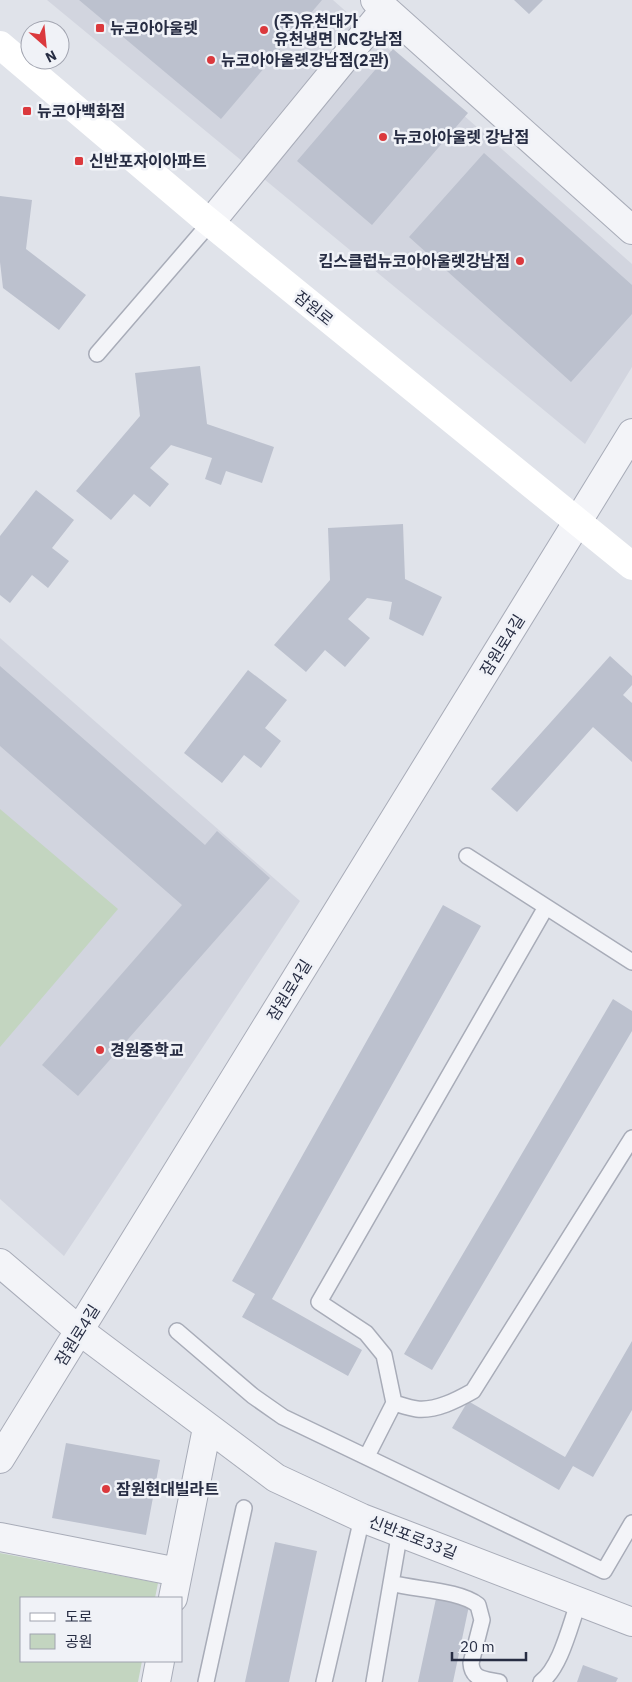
<svg xmlns="http://www.w3.org/2000/svg" width="632" height="1682" font-family="'IBM Plex Sans','Noto Sans KR',sans-serif">
	<style>
		.built { fill: #d2d5df }
		.green { fill: #c3d5c0 }
		.building { fill: #bcc1ce }
		.lines { fill: none; stroke-linecap: round; stroke-linejoin: round }
		.service-casing { stroke: #a8acb8; stroke-width: 18 }
		.minor-casing { stroke: #a8acb8; stroke-width: 30 }
		.tertiary-casing { stroke: #a8acb8; stroke-width: 30 }
		.service { stroke: #f3f4f8; stroke-width: 15 }
		.minor { stroke: #f3f4f8; stroke-width: 28 }
		.tertiary { stroke: #f3f4f8; stroke-width: 28 }
		.secondary { stroke: #fff; stroke-width: 28 }
		.poi-dot { fill: #db393d; stroke: #f0f2f7; stroke-width: 2 }
		.labels { text-anchor: middle; dominant-baseline: central; stroke-width: 5; stroke-linejoin: round; paint-order: stroke }
		.poi-label { font-size: 16px; font-weight: bold; fill: #272d43; stroke: #f0f2f7; text-anchor: start }
		.street-label { font-size: 16px; fill: #272d43; stroke: #f0f2f7 }
	</style>
	<rect width="100%" height="100%" fill="#e0e3ea"/>
	<path class="built" d="M47,0H333L632,264V367L585,444Z
		M0,638L300,901L64,1256L0,1199Z"/>
	<path class="green" d="M0,809L118,909L0,1047Z
		M0,1553L158,1583L155,1598H21V1661H142L138,1682H0Z"/>
	<path class="building" d="M79,0H322L221,119Z
		M514,0H543L529,14Z
		M393,49L468,113L372,225L297,161Z
		M484,153L632,285V314L571,382L409,237Z
		M0,196L32,200L26,249L86,295L59,330L3,288L0,262Z
		M200,366L207,424L274,447L262,483L226,471L221,485L205,479L212,458L171,445L150,468L169,484L150,507L134,494L111,520L76,491L140,416L135,373Z
		M36,490L74,520L52,548L69,561L48,588L32,575L10,603L0,595V536Z
		M403,524L405,579L442,597L423,636L389,619L392,602L367,598L348,619L370,638L345,667L325,650L306,672L274,645L330,580L328,528Z
		M610,656L632,676V685L623,695L632,703V762L593,727L517,812L491,789Z
		M0,666L205,845L217,831L270,878L78,1096L42,1065L182,905L0,746Z
		M248,670L287,700L265,728L281,741L261,768L244,755L222,783L184,753Z
		M443,905L481,926L272,1299L362,1350L348,1376L242,1317L255,1294L232,1281Z
		M613,999L632,1011V1031L432,1370L404,1354Z
		M632,1341V1410L593,1477L573,1466L559,1490L452,1428L468,1401L565,1457Z
		M66,1443L160,1460L146,1535L52,1518Z
		M275,1542L317,1551L289,1682H245Z
		M437,1594L470,1601L453,1682H418Z
		M583,1665L618,1678L616,1682H577Z"/>
	<g class="lines">
		<defs>
			<path id="service" d="M97,354L210,223
				M467,856L632,962
				M177,1331L253,1396L283,1417L604,1571L632,1523
				M394,1403L384,1355L366,1333L319,1302L546,907
				M367,1456L394,1403C401,1405 409,1408 417,1409C436,1411 457,1400 473,1391L632,1138
				M391,1583C416,1590 459,1590 478,1605L482,1620L471,1663C472,1680 485,1679 499,1682
				M206,1682L244,1508
				M324,1682L362,1518
				M374,1682L400,1531
				M541,1682C561,1667 570,1625 579,1601"/>
			<path id="minor" d="M375,0L632,230
				M210,223L385,9
				M578,521L632,433
				M80,1331L276,1478L362,1518L632,1622
				M0,1537L178,1572
				M173,1598L207,1428
				M156,1682L160,1661"/>
			<path id="tertiary" d="M0,1263L80,1331
				M0,1459L578,521"/>
		</defs>
		<use href="#service" class="service-casing"/>
		<use href="#minor" class="minor-casing"/>
		<use href="#tertiary" class="tertiary-casing"/>
		<use href="#service" class="service"/>
		<use href="#minor" class="minor"/>
		<use href="#tertiary" class="tertiary"/>
		<path class="secondary" d="M0,45L203,217L632,566"/>
	</g>
	<g class="poi-dot">
		<rect x="95" y="23" width="10" height="10" rx="2.5"/>
		<circle cx="264" cy="30" r="5"/>
		<circle cx="211" cy="60" r="5"/>
		<rect x="22" y="106" width="10" height="10" rx="2.5"/>
		<circle cx="383" cy="137" r="5"/>
		<rect x="74" y="156" width="10" height="10" rx="2.5"/>
		<circle cx="520" cy="261" r="5"/>
		<circle cx="100" cy="1050" r="5"/>
		<circle cx="106" cy="1489" r="5"/>
	</g>
	<g class="labels">
		<g class="poi-label">
			<text x="274" y="21">(주)유천대가<tspan x="274" dy="18">유천냉면 NC강남점</tspan></text>
			<text x="110" y="28">뉴코아아울렛</text>
			<text x="221" y="60">뉴코아아울렛강남점(2관)</text>
			<text x="37" y="111">뉴코아백화점</text>
			<text x="393" y="137">뉴코아아울렛 강남점</text>
			<text x="89" y="161">신반포자이아파트</text>
			<text x="510" y="261" text-anchor="end">킴스클럽뉴코아아울렛강남점</text>
			<text x="110" y="1050">경원중학교</text>
			<text x="116" y="1489">잠원현대빌라트</text>
		</g>
		<g class="street-label">
			<text transform="translate(314 308) rotate(39)">잠원로</text>
			<text transform="translate(502 645) rotate(-58)">잠원로4길</text>
			<text transform="translate(289 990) rotate(-58)">잠원로4길</text>
			<text transform="translate(77 1335) rotate(-58)">잠원로4길</text>
			<text transform="translate(413 1537) rotate(21)">신반포로33길</text>
		</g>
	</g>
	<rect x="20" y="1597" width="162" height="65" fill="#f0f2f7" stroke="#a0a3af"/>
	<rect x="30" y="1613" width="25" height="8" fill="#ffffff" stroke="#a0a3af"/>
	<text x="65" y="1622" font-size="15" fill="#272d43">도로</text>
	<rect x="30" y="1634" width="25" height="15" fill="#c3d5c0" stroke="#a0a3af"/>
	<text x="65" y="1647" font-size="15" fill="#272d43">공원</text>
	<g transform="translate(45 45) rotate(153)"><circle r="24" fill="#f0f2f7" stroke="#a0a3af"/>
	<path d="M0-4L9 19L0 12L-9 19Z" fill="#db393d"/>
	<text y="-8" font-size="14" font-weight="bold" text-anchor="middle" fill="#272d43">N</text>
	</g>
	<path d="M452 1652v8h74v-8" fill="none" stroke="#272d43" stroke-width="2.5"/>
	<text x="460" y="1652" font-size="15" fill="#272d43" stroke="#f0f2f7" stroke-width="4" paint-order="stroke">20 m</text>
</svg>
